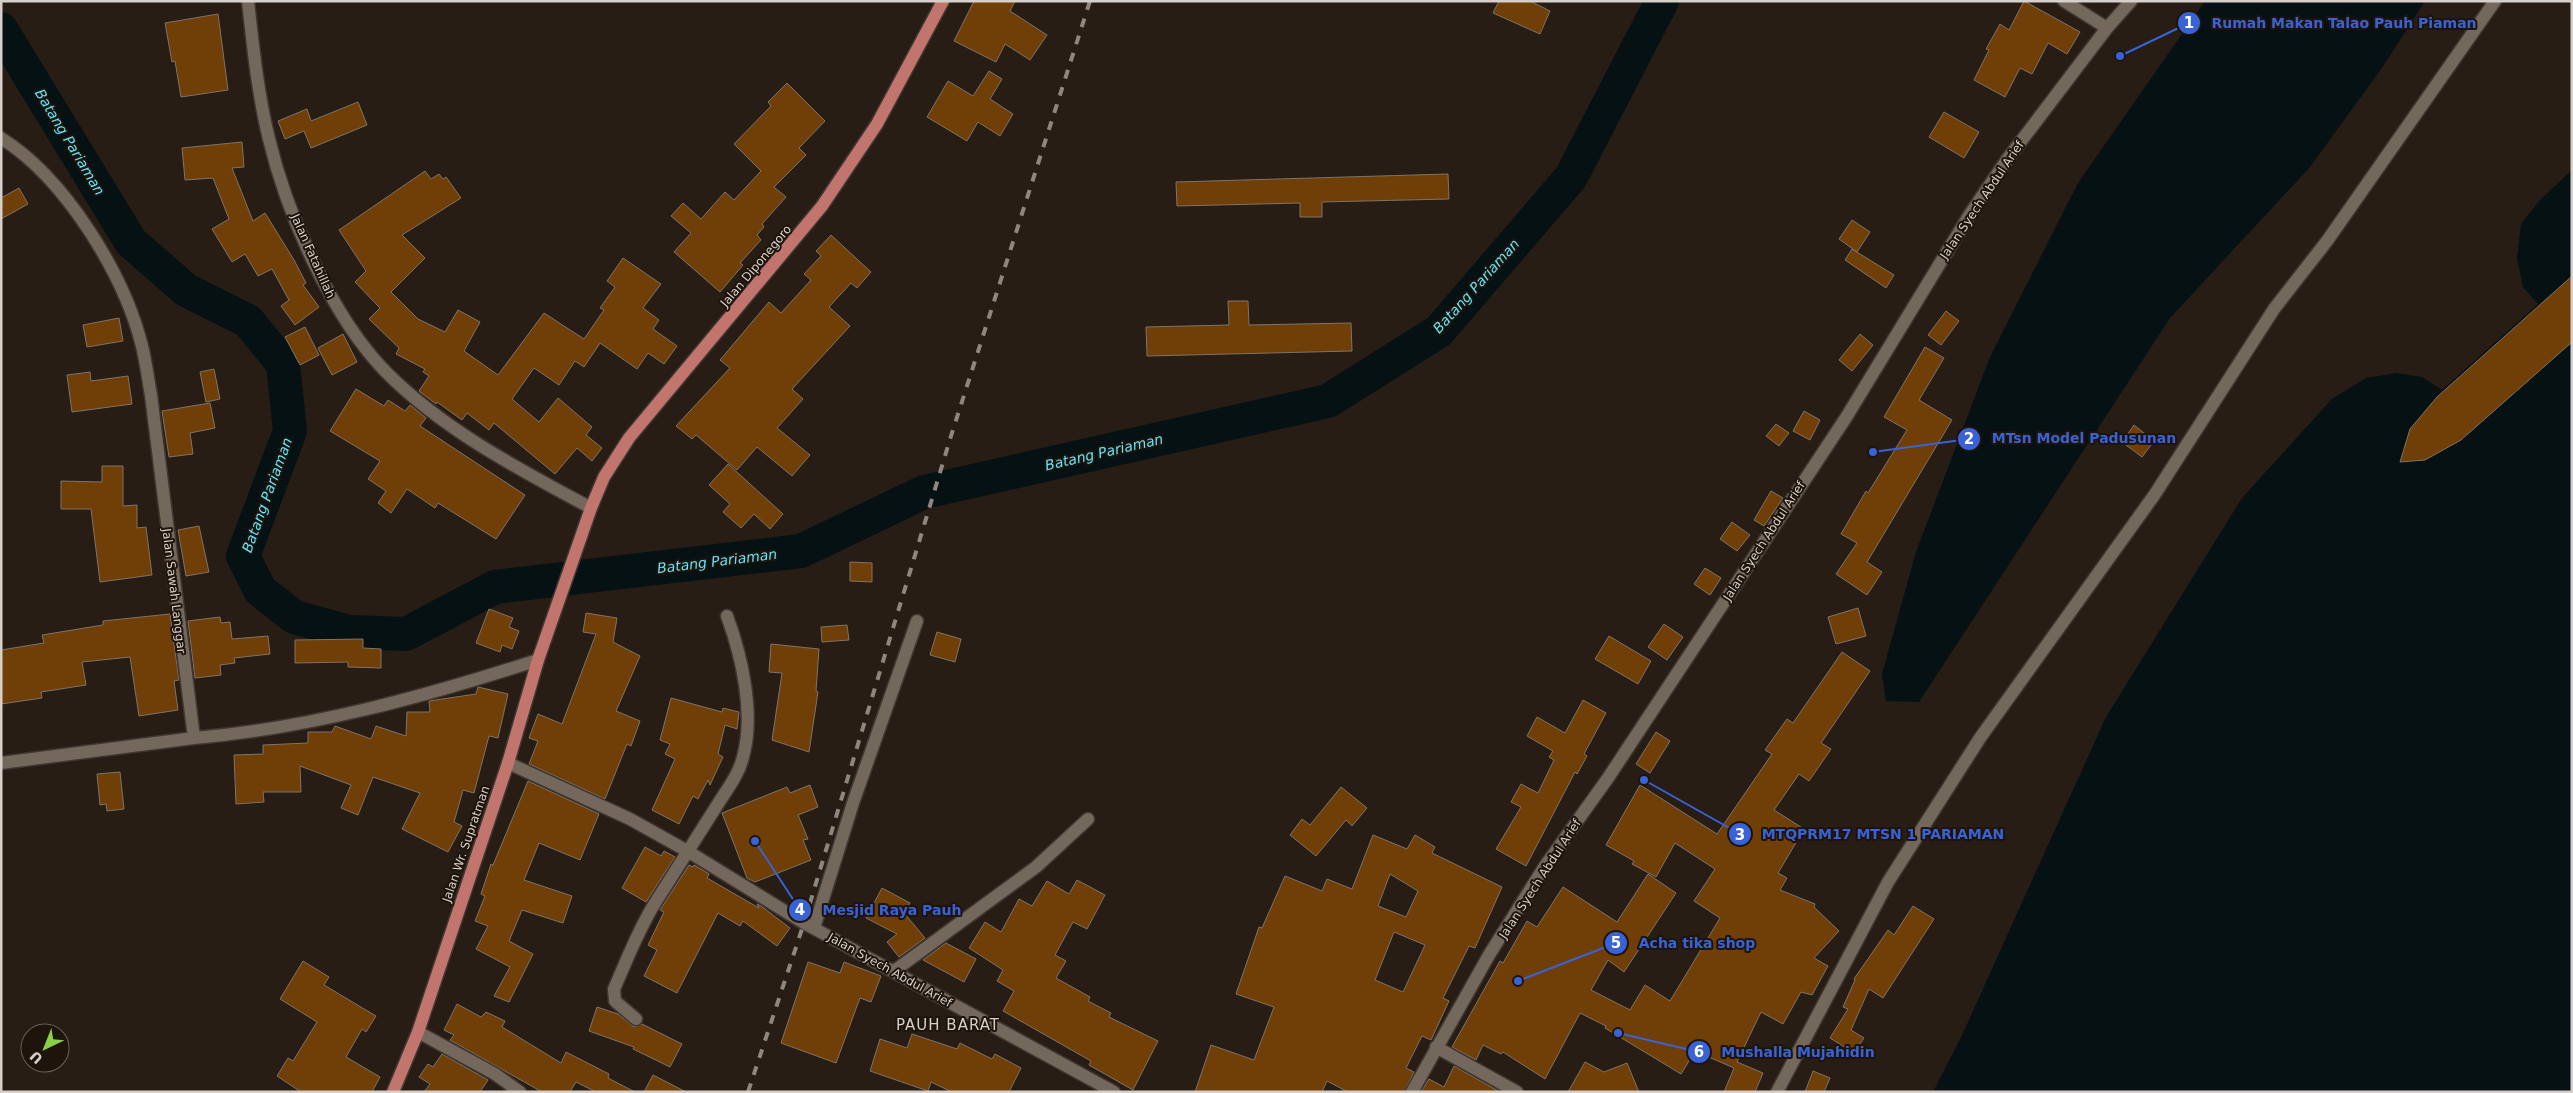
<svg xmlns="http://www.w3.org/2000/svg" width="2573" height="1093" font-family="'DejaVu Sans',sans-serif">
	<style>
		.water { fill: #051113 }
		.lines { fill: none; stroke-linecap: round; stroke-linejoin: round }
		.river { stroke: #051113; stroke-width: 34 }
		.building { fill: #6f3f07; stroke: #807368; fill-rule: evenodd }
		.minor-casing { stroke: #403732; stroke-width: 15 }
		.major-casing { stroke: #403732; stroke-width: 15 }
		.minor { stroke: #74675c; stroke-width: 12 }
		.major { stroke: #c1756c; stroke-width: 12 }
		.rail { stroke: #8f867f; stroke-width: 4; stroke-dasharray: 9 9; stroke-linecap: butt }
		.labels { text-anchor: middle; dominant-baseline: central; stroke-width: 4; stroke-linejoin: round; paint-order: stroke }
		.street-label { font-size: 12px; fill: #d7d0ca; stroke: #1e140b }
		.water-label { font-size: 14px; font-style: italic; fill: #5de7fd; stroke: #1e140b }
		.quarter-label { font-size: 15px; letter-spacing: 1px; fill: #d7d0ca; stroke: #1e140b }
		.leader { fill: none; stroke: #3962d6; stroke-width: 2 }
		.callout-dot { fill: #3962d6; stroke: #1e140b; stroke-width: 2 }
		.mark-label { font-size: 15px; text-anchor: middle; font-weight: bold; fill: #fff }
		.callout-label { font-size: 14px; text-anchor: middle; font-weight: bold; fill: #3962d6; stroke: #1e140b; stroke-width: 4; stroke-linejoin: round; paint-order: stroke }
	</style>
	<rect width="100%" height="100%" fill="#271d14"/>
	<path class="water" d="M2205,1H2425L2384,65L2310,167L2170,318L1919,702L1886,701L1882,674L1916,552L1990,357L2078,183Z
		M2572,170V1092H1933L1963,1033L2106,717L2242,498L2332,399L2366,378L2396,373L2422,377L2442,390L2538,304L2523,287L2517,258L2521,224L2539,201Z"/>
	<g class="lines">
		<path class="river" d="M1,29L131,242L186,290L248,321L283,364L290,431L243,556L260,590L294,617L349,632L406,634L495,587L801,551L924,492L1328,401L1439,331L1571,177L1662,1"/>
	</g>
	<path class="building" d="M974,1H1015L1010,11L1047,35L1030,60L1005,44L996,62L954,41Z
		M1499,1H1530L1550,11L1540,34L1493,13Z
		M2024,1L2080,32L2067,54L2048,43L2032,74L2020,68L2005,97L1974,80L1989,50L1986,49L2000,24L2009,30Z
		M218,14L228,90L181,97L175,61L172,62L165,23Z
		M989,71L1002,79L990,99L1013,114L1000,136L978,122L967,141L927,117L948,81L973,96Z
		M787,83L825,121L799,148L806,155L774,187L786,197L762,224L764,227L757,235L761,240L740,263L743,265L720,292L674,252L691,233L671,216L683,203L701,219L725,192L734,200L761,171L734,144L771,106L768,102Z
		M358,102L367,125L311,148L304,131L285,139L278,121L307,109L311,121Z
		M1944,112L1979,132L1964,158L1929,137Z
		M242,142L244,167L232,168L253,221L265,213L294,260L306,283L303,285L319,307L295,325L281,306L289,300L272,269L258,276L245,254L232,262L212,229L229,219L213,178L185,180L182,148Z
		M425,171L431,179L439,174L443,179L446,177L461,198L402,235L425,258L391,292L418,319L445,332L458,310L480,322L464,351L498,375L544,313L584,339L604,310L600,308L615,287L607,281L623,258L661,284L643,308L659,320L653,329L677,346L664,364L648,353L637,369L600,343L584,367L575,361L559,385L534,368L512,399L539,422L558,398L592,427L586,435L602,448L592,461L577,448L555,474L494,423L489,430L467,413L462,420L437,402L436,404L419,391L429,376L423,372L425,369L396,354L399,348L369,319L380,308L355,282L366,271L339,230Z
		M1448,174L1449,199L1322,202V217H1300V203L1177,206L1176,182Z
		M19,188L28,204L1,219V198Z
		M1852,220L1870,232L1857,252L1839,239Z
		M831,235L871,272L857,288L851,283L829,307L850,326L792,389L803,399L777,428L810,455L792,476L757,447L737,470L696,435L692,439L676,426L730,368L720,360L769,302L781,313L811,280L804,274L821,256L816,251Z
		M1852,249L1894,275L1886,288L1845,260Z
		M2572,276V342L2461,440L2425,460L2400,462L2410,429L2437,397Z
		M1228,301H1248L1249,325L1351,323L1352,351L1147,356L1146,327L1229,325Z
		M1946,311L1959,321L1941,345L1928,335Z
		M119,318L123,341L87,347L83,325Z
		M305,327L319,355L300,365L285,337Z
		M343,334L357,362L332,375L318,348Z
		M1860,334L1873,345L1852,371L1839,360Z
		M1925,347L1944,358L1919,400L1952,420L1867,562L1882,572L1867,595L1836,574L1857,543L1841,534L1866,491L1868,493L1907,430L1884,417Z
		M214,369L220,399L206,402L200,372Z
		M90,372L91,381L128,376L132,404L72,412L67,375Z
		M356,389L384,406L388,400L405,411L410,405L426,418L420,426L525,495L496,539L438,503L435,508L407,489L391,513L378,503L386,491L368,479L380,461L330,431Z
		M210,403L215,428L190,433L193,454L169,457L162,411Z
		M1804,411L1820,420L1810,440L1793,431Z
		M1776,424L1789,433L1779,446L1766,436Z
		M2134,425L2154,441L2142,457L2122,442Z
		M728,464L783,514L770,529L754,514L741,528L723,512L730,504L709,485Z
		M102,466H123V506L137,505V528L146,527L152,575L100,582L91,509H61V481L102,482Z
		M1771,491L1783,498L1764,526L1754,520Z
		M1732,522L1750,535L1737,551L1720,539Z
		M199,526L209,572L186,576L178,530Z
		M850,562L872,563V582L850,581Z
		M1705,568L1721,578L1710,595L1694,584Z
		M1858,608L1866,636L1836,644L1828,617Z
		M489,609L513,618L509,627L519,631L512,649L502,645L500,652L476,643Z
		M586,613L617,618L613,642L640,656L616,711L640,721L631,746L627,744L605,799L529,764L538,741L529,738L538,714L562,724L596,634L583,632Z
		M170,614L179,680L174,681L178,710L139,716L130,657L82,662L86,685L41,692L42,698L1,704V650L44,643L42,635L103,625V621Z
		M220,617L221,623L230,622L232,639L268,636L270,654L234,658L235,663L220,665L221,675L195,678L188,621Z
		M1664,624L1683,637L1667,660L1648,647Z
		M847,625L849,640L822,642L821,627Z
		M937,632L961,639L955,662L930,655Z
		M1609,636L1651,661L1638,684L1595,659Z
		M363,639V648L381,649V668L348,667V662L295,663V640Z
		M771,644L819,649L816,691L818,692L809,752L772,740L782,673L769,672Z
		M1842,652L1870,671L1821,743L1831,749L1809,781L1799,774L1774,810L1804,829L1778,873L1787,878L1780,890L1815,904L1814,907L1839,931L1814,958L1828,966L1812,995L1801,992L1783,1024L1761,1012L1737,1062L1763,1073L1755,1092H1724L1734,1068L1695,1051L1681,1074L1605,1028L1606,1026L1580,1013L1545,1079L1503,1052L1501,1054L1483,1045L1476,1060L1452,1047L1500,961L1503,963L1527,921L1537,927L1563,887L1617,922L1648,874L1676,893L1624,972L1608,960L1591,990L1630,1010L1645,985L1670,1001L1720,918L1694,901L1715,869L1675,843L1656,877L1632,864L1634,861L1606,845L1640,785L1717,834L1772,754L1765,750L1787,719L1793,723Z
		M478,687L508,694L498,738L489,736L474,793L463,790L454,822L462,826L448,852L402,829L420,793L373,777L358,815L341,808L351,785L300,766L301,792H263L264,802L236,804L234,755L263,754V745L308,743V732H332L335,726L371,739L376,726L406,736L407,712H430L429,701L476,694Z
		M671,698L722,712L723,708L739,712L737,729L725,725L718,754L723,757L710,785L708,780L698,799L693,796L679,824L652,810L675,759L665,754L670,744L660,740Z
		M1583,700L1606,713L1584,754L1587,756L1577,774L1575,772L1526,866L1496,849L1521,807L1511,802L1521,784L1538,793L1554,760L1549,757L1553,751L1527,736L1537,717L1565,733Z
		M1656,732L1670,741L1650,773L1636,764Z
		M120,772L124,809L107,811L106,804L100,805L97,774Z
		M528,781L599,814L580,860L539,843L524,880L572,896L563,923L522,910L509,941L533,954L509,1002L494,996L510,967L476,949L488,926L475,921L485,896L481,894L491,864L493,865Z
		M810,785L818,807L798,815L808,839L803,840L811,860L755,882L747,878L722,813L787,787L790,793Z
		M1341,787L1367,808L1352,826L1346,820L1316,856L1290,835L1302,819L1310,825Z
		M1373,835L1407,849L1415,835L1435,847L1432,853L1502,887L1475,948L1469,946L1443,998L1449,1001L1431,1040L1422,1036L1406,1068L1414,1072L1404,1092H1348L1327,1081L1322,1092H1195L1211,1045L1254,1060L1274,1007L1236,994L1259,927L1262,928L1285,876L1322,891L1327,879L1352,889ZM1390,874L1418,891L1406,917L1378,906ZM1394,932L1425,945L1403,992L1375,980Z
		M645,847L661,856L664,851L675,857L646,902L622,888Z
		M689,865L693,867L694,865L709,874L707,878L759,908L757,904L761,906L790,928L777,946L743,921L740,926L718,913L677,993L644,976L657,950L648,945L664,912L660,910Z
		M1077,880L1105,895L1087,929L1073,922L1055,955L1066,961L1056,978L1090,997L1088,1001L1111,1013L1109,1017L1158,1041L1133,1090L1089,1065L1091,1061L1003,1011L1014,991L997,981L1003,970L969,948L985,922L1001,932L1019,899L1032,906L1047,881L1069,894Z
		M882,888L910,903L904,913L925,938L899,957L887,942L897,934L866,918Z
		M1913,906L1934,919L1883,998L1869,989L1851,1030L1864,1038L1854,1053L1830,1038L1848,1009L1843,1007L1855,980L1854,979L1888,930L1894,935Z
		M946,943L976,959L964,982L923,960Z
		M303,961L329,977L324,985L376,1016L366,1032L362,1029L346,1057L380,1077L372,1092H301L277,1076L288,1058L293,1061L317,1022L280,999Z
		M808,962L840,973L844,962L881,976L871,1002L860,998L836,1063L781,1043Z
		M457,1004L481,1017L486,1012L505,1021L502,1027L561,1063L566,1052L609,1074L608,1078L635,1092H596L576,1082L570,1092H542L450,1040L454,1035L444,1030Z
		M597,1007L618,1014L634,1027L642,1024L682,1044L670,1067L633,1049L634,1047L589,1031Z
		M912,1034L957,1049L960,1043L992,1059L995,1054L1021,1068L1009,1092H952L931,1082L928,1091L870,1071L880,1039L907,1048Z
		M442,1054L488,1080L480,1092H424L430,1084L419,1077L428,1064L433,1067Z
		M1585,1062L1604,1072L1627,1063L1639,1092H1568Z
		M1454,1066L1500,1092H1421L1429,1079L1444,1087Z
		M1813,1071L1830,1078L1824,1092H1805Z
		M653,1075L686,1092H644Z"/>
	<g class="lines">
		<defs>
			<path id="minor" d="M248,1C253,47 258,95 269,139C287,214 332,318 387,373C445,431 519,469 591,508
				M2064,1L2107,28
				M1,138C65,178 124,274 142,346C146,362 148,379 151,395L194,738C312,728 426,696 538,660
				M1,763L194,738
				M508,763L630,819L689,852L804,923L1114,1092
				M814,928L853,803L917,621
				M894,971L1036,867L1088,819
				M636,1019L615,1001L614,989C627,960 638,930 655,903C675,871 696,839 716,807C725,792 739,775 743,757C755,714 742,657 727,616
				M418,1032L495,1074L520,1092
				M1436,1047L1517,1092
				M1412,1092L1489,955L1545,866L1608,778L1847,416L1970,214L2006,161L2107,28L2131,1
				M1777,1092L1888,882L1980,738L2155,494L2274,309L2327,241L2495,1"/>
			<path id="major" d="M393,1092L418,1032L508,763L538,660L591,508L604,477L629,438L822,206L877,124L943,1"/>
		</defs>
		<use href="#minor" class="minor-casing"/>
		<use href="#major" class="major-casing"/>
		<use href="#minor" class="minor"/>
		<use href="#major" class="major"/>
		<path class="rail" d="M748,1092L804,923L951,436L1090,1"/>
	</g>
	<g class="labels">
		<g class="street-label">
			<text transform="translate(1982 200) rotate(-56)">Jalan Syech Abdul Arief</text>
			<text transform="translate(313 256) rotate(66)">Jalan Fatahillah</text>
			<text transform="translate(756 266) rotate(-50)">Jalan Diponegoro</text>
			<text transform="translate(1764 541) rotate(-57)">Jalan Syech Abdul Arief</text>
			<text transform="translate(174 591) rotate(83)">Jalan Sawah Langgar</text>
			<text transform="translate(466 844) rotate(-71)">Jalan Wr. Supratman</text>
			<text transform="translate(1540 879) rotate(-57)">Jalan Syech Abdul Arief</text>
			<text transform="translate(890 970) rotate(29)">Jalan Syech Abdul Arief</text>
		</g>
		<g class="water-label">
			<text transform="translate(70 142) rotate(59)">Batang Pariaman</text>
			<text transform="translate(1476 286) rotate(-48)">Batang Pariaman</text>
			<text transform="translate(1104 452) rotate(-13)">Batang Pariaman</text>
			<text transform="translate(267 495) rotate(-70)">Batang Pariaman</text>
			<text transform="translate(717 561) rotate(-7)">Batang Pariaman</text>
		</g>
		<g class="quarter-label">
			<text x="948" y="1025">PAUH BARAT</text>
		</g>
	</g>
	<path class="leader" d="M2120 56L2189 23M1873 452L1969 439M1644 780L1740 834M755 841L800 910M1518 981L1616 943M1618 1033L1699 1052"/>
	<g class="callout-dot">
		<circle cx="2120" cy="56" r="5"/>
		<circle cx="1873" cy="452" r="5"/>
		<circle cx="1644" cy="780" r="5"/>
		<circle cx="755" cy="841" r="5"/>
		<circle cx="1518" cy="981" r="5"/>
		<circle cx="1618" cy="1033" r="5"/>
		<circle cx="2189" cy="23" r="12"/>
		<circle cx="1969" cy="439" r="12"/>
		<circle cx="1740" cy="834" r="12"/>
		<circle cx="800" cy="910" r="12"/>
		<circle cx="1616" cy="943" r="12"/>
		<circle cx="1699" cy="1052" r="12"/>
	</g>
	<g class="mark-label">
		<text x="2189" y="28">1</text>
		<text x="1969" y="444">2</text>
		<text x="1740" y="840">3</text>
		<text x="800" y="915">4</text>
		<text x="1616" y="948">5</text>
		<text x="1699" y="1057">6</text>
	</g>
	<g class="callout-label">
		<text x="2344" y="28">Rumah Makan Talao Pauh Piaman</text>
		<text x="2084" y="443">MTsn Model Padusunan</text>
		<text x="1883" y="839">MTQPRM17 MTSN 1 PARIAMAN</text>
		<text x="892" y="915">Mesjid Raya Pauh</text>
		<text x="1697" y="948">Acha tika shop</text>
		<text x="1798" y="1057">Mushalla Mujahidin</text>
	</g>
	<rect width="2573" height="1093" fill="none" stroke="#d7d0ca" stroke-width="5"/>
	<g transform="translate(45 1048) rotate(223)"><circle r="24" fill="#1e140b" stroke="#685f57"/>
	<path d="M0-4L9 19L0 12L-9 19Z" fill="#89cf48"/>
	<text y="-8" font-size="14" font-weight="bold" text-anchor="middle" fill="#d7d0ca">U</text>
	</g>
</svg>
